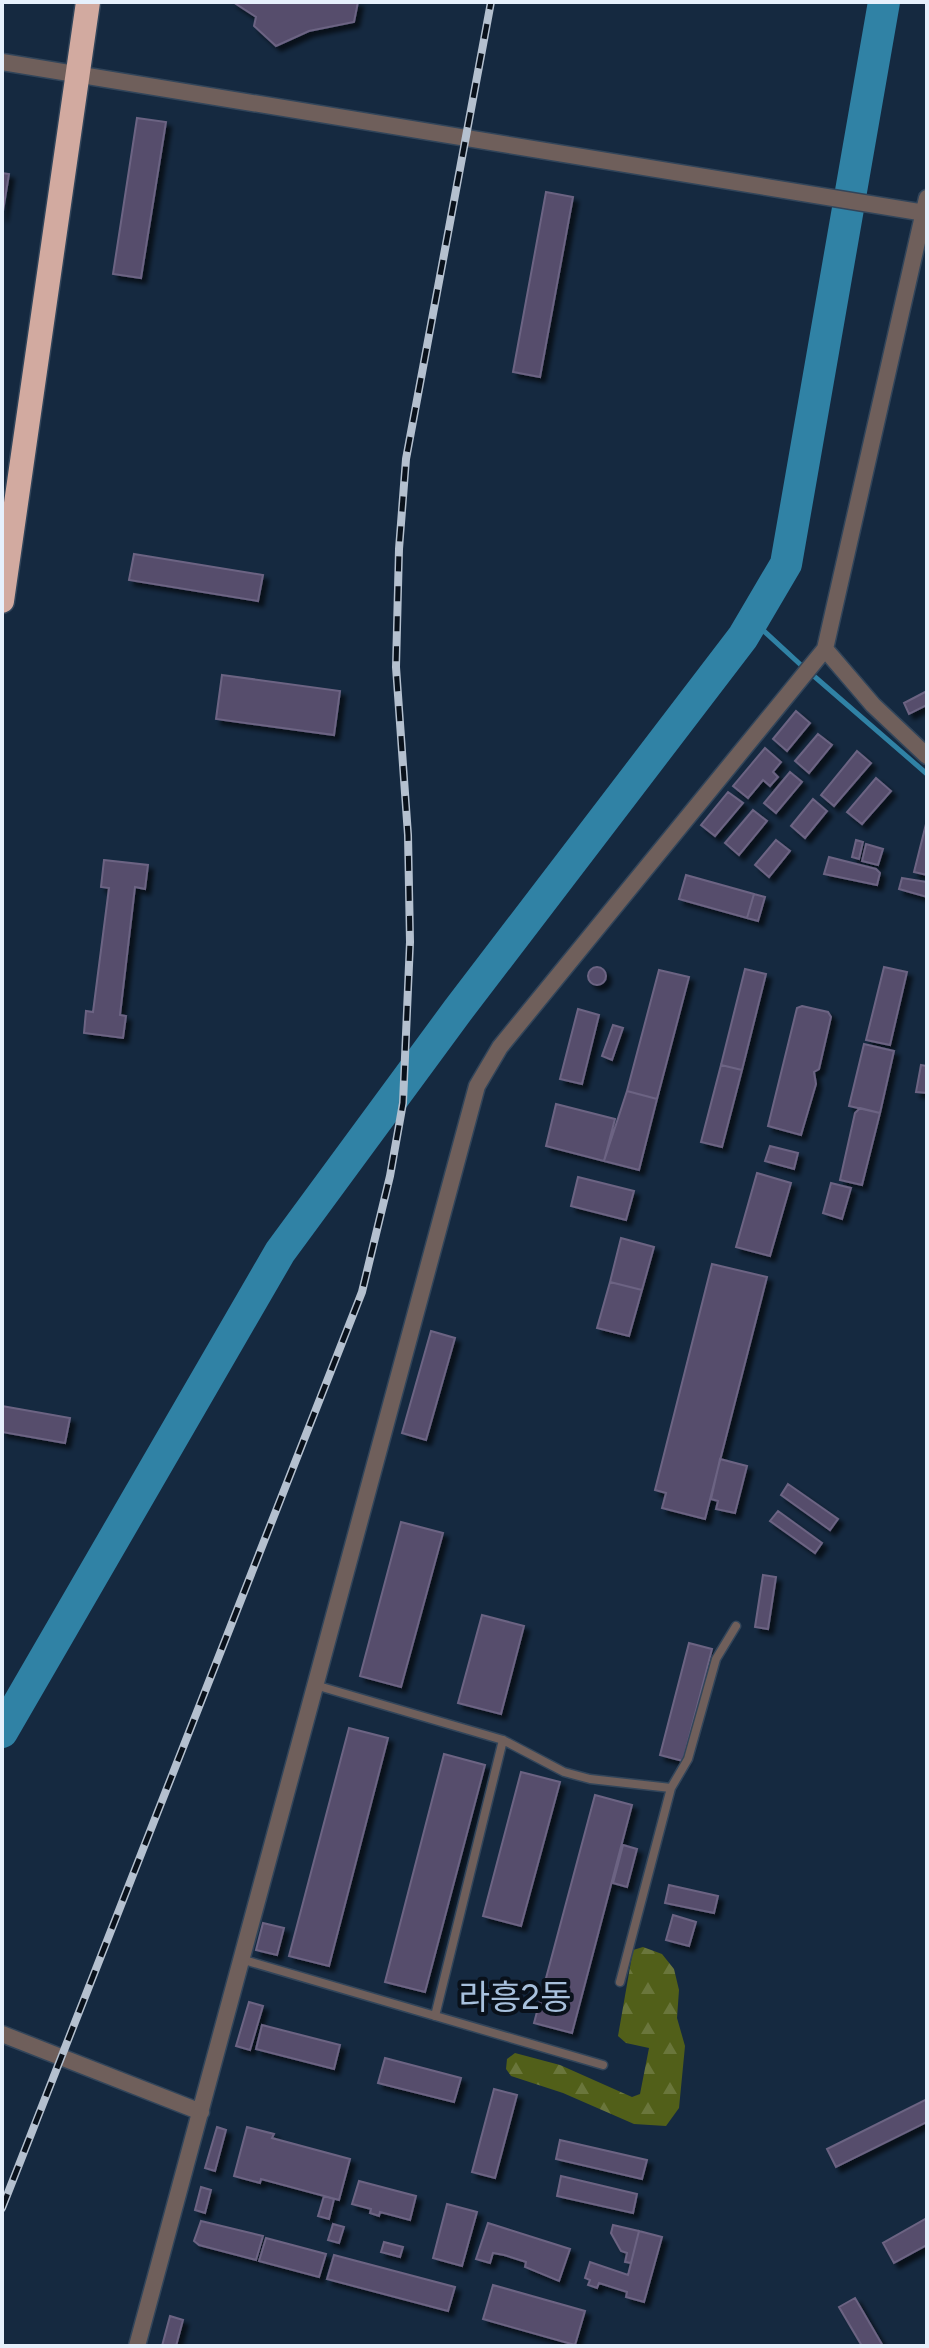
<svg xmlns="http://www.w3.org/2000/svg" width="929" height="2348" font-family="Figtree,'Noto Sans KR',sans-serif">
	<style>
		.forest { fill: url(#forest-firs) }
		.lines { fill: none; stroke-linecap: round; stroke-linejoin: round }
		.stream { stroke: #3082a5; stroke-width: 5 }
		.river { stroke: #3082a5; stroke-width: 32 }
		.building { fill: #564e6c; stroke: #6c6483; stroke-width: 2; filter: url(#shadow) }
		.lane-casing { stroke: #32455a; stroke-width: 11 }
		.street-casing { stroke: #32455a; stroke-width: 19 }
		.highway-casing { stroke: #32455a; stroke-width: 27 }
		.lane { stroke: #6f5f5b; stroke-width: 8 }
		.street { stroke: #6f5f5b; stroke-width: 16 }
		.highway { stroke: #d2aaa0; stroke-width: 24 }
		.rail-casing { stroke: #b4c0cf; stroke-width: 8 }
		.rail { stroke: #09111b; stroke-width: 5; stroke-dasharray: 15; stroke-linecap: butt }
		.labels { text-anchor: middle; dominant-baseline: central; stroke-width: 8; stroke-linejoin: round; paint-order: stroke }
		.quarter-label { font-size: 34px; fill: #a8c1dd; stroke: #09111b }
	</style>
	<defs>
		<pattern id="forest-firs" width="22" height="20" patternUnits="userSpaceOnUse" patternTransform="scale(2)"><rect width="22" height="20" fill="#515f19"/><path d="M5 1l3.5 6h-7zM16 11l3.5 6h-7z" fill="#6a763b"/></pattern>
		<filter id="shadow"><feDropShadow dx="5" dy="5" stdDeviation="2" flood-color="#0009"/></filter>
	</defs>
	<rect width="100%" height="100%" fill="#152940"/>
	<path class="forest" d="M643,1947L662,1954L674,1969L679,1990L677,2018L685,2046L679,2108L666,2126L634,2124L563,2093L511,2076L506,2069L507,2059L515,2053L560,2065L632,2097L640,2094L649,2048L626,2043L618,2036L633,1950Z"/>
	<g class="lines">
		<path class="stream" d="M753,621L802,666
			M815,677L927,774"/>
		<path class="river" d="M2,1732L280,1252L458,1010L743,637L786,564L884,2"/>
	</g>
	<path class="building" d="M233,2H358L354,22L309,31L276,46L254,26L256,17Z
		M137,118L166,122L141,278L113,274Z
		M2,173L9,174L2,217Z
		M546,192L573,197L540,377L513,372Z
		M134,554L263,575L258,601L129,580Z
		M222,675L340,691L334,735L216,719Z
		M927,691V705L909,714L904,703Z
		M796,711L810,723L787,751L773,739Z
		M818,734L832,745L809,773L795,761Z
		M765,748L781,762L773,772L778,777L770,786L763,780L748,798L733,786Z
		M857,751L871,763L834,806L821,795Z
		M790,772L802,782L776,813L764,803Z
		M876,778L891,791L862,824L847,812Z
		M728,792L743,803L715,836L701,825Z
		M813,799L827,811L805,838L791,826Z
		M753,810L767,821L739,855L725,843Z
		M927,820V875L914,872Z
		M776,840L790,851L769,877L755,865Z
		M856,840L863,842L859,859L852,857Z
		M866,844L883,849L878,865L862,861Z
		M829,857L876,869L880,873L877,885L824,874Z
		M104,860L148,865L145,889L135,887L120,1015L126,1016L123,1038L84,1033L86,1011L93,1012L109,888L101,887Z
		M686,875L754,894L747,918L679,899Z
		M902,878L927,882V897L899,889Z
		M754,894L765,897L758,921L747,918Z
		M884,967L907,972L890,1045L866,1040Z
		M588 976a9 9 0 1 1 18 0a9 9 0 1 1-18 0Z
		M745,969L766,974L742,1070L721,1065Z
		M659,970L689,977L657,1099L627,1091Z
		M802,1006L828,1012L831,1017L819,1069L814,1072L816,1084L801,1135L768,1126L797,1008Z
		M578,1009L599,1015L582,1084L560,1079Z
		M613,1025L623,1028L612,1060L602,1056Z
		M864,1044L894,1051L880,1113L849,1106Z
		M721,1065L742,1070L722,1147L701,1142Z
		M921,1065L927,1066V1093L916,1092Z
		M627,1091L657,1099L639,1170L604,1161Z
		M556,1104L615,1119L604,1161L546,1146Z
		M860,1108L880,1113L862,1185L840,1180L855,1113Z
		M770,1146L798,1153L794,1169L765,1161Z
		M757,1173L791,1183L770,1256L736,1247Z
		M578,1177L634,1191L626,1220L571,1206Z
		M831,1183L851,1188L842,1219L823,1213Z
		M621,1238L654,1247L642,1290L610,1282Z
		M712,1264L767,1277L705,1519L662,1508L666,1493L655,1490Z
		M610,1282L642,1290L629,1336L597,1328Z
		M431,1331L455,1338L426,1440L402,1433Z
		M2,1406L70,1418L65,1443L2,1432Z
		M720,1459L747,1466L735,1513L716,1509L718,1501L711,1499Z
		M788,1484L838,1519L830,1530L781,1495Z
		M778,1511L822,1543L815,1553L770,1521Z
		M401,1522L443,1533L401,1687L360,1676Z
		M763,1575L776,1577L768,1629L755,1627Z
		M482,1615L524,1626L501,1714L458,1703Z
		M689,1643L712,1649L683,1761L660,1755Z
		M349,1728L388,1738L329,1966L289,1956Z
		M444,1754L485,1765L425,1992L385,1982Z
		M521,1772L560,1782L521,1926L483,1916Z
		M595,1795L632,1805L572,2033L534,2023Z
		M623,1845L637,1849L627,1887L613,1883Z
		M669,1885L718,1896L714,1913L665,1903Z
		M673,1915L696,1922L689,1946L666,1940Z
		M263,1923L284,1928L277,1955L256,1950Z
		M249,2002L263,2006L250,2050L236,2046Z
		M262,2025L340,2045L334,2069L256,2049Z
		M385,2058L461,2078L454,2102L378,2083Z
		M494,2089L517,2095L495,2178L472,2172Z
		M927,2099V2122L836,2167L827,2149Z
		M217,2127L226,2130L215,2171L205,2168Z
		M247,2127L274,2134L272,2138L350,2159L339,2200L261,2179L260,2183L234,2176Z
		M560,2140L647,2160L642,2179L556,2159Z
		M561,2176L637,2194L633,2213L557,2196Z
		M359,2181L416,2196L410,2220L380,2212L379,2216L370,2213L371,2209L352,2204Z
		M201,2187L211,2190L205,2213L195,2210Z
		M324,2196L334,2199L329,2219L318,2216Z
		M447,2204L477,2212L462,2266L433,2258Z
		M927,2218V2245L894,2263L883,2243Z
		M201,2221L263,2236L256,2260L199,2245L194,2241Z
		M488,2223L570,2249L559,2281L525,2267L526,2262L504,2255L493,2253L490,2263L476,2259Z
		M333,2224L344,2227L339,2243L328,2240Z
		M613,2225L639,2231L631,2263L625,2262L627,2253L621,2251L611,2233Z
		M639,2231L662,2237L644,2302L626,2297L627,2292L599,2283L597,2288L588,2285L590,2280L585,2278L590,2262L628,2275Z
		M266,2238L326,2254L319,2277L259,2261Z
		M384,2242L403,2247L400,2257L381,2252Z
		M334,2255L455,2287L448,2311L327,2279Z
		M493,2285L585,2311L575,2345L483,2319Z
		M855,2298L883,2346H862L839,2307Z
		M170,2316L183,2320L176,2346H162Z"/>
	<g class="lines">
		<defs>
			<path id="lane" d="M315,1685L503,1740L564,1772L590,1779L671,1788
				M244,1960L603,2065
				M620,1982L671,1788L688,1759L716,1659L736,1626
				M435,2016L503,1740"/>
			<path id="street" d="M2,62L925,213
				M825,649L873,705L927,756
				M2,2034L201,2112
				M137,2346L477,1086L500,1047L825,649L927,198"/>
			<path id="highway" d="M2,601L88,2"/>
		</defs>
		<use href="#lane" class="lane-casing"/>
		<use href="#street" class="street-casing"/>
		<use href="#highway" class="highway-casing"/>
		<use href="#lane" class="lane"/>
		<use href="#street" class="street"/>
		<use href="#highway" class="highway"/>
		<defs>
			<path id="rail" d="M2,2208L362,1292L390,1176L403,1103L410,942L408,835L396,667L399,549L406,459L491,2"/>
		</defs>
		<use href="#rail" class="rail-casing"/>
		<use href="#rail" class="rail"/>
	</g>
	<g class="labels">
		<g class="quarter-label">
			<text x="515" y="1997">라흥2동</text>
		</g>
	</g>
	<rect width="929" height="2348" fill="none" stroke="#e6f0fc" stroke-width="8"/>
</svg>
